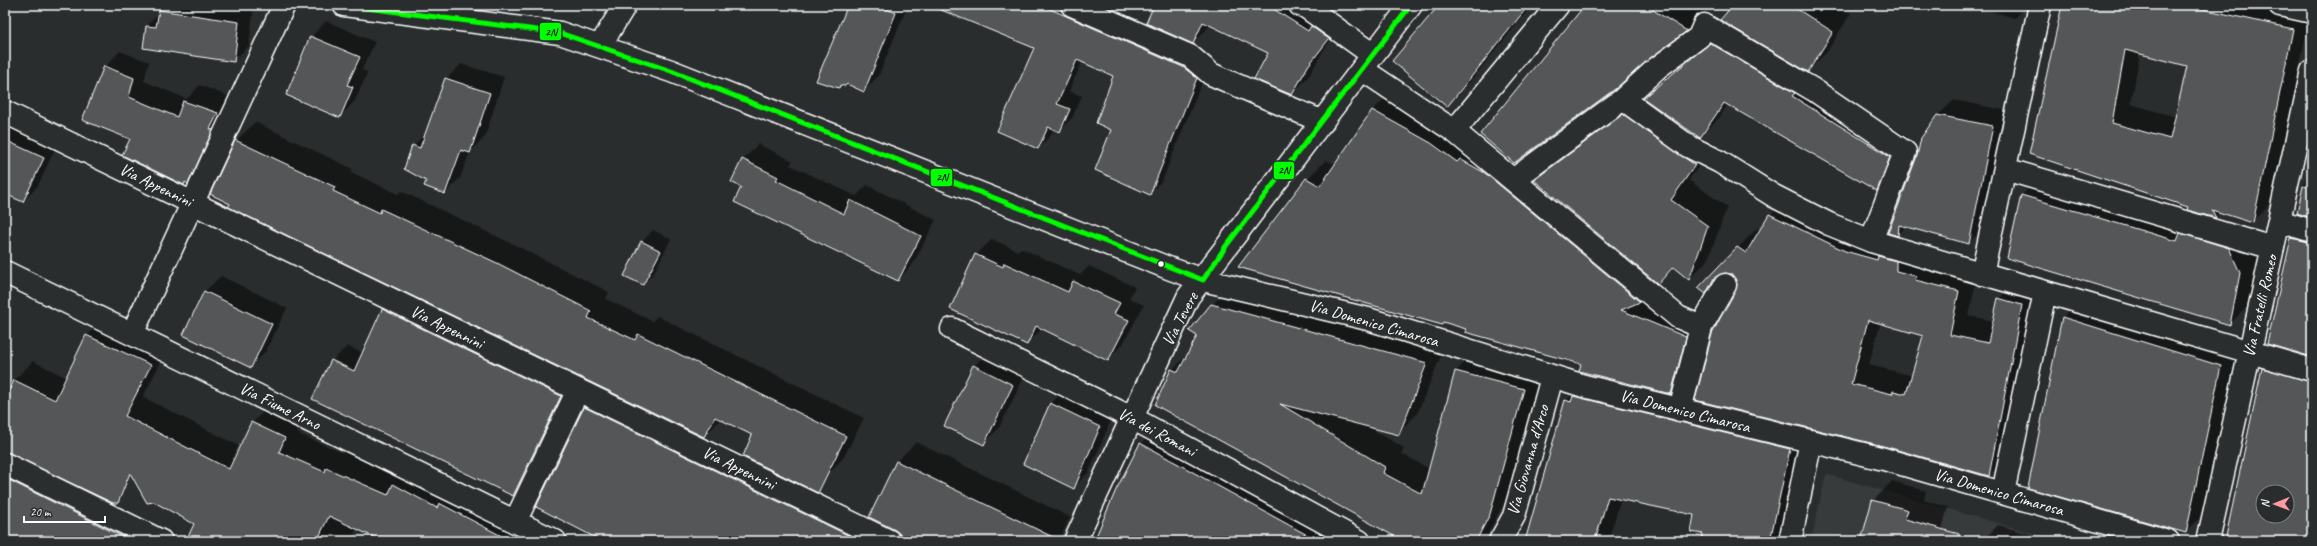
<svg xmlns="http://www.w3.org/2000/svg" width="2317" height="546" font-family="Caveat,sans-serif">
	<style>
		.built { fill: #373a3b }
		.shadow { fill: #0007; fill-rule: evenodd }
		.building { fill: #555758; stroke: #fff; fill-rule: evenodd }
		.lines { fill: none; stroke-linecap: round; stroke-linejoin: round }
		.street-casing { stroke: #fff; stroke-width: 25 }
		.street { stroke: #2a2d2e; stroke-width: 22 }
		.bus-1-casing { stroke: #2a2d2e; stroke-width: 8 }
		.bus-1 { stroke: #0f0; stroke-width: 5 }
		.bus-dot { fill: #fff; stroke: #2a2d2e; stroke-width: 1.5 }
		.labels { text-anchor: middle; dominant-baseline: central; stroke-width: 3; stroke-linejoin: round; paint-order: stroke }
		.street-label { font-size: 17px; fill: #fff; stroke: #2a2d2e }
		.line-badge { stroke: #2a2d2e; stroke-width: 1.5 }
		.pale-badge-label { font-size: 11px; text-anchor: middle; font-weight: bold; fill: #111 }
	</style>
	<rect width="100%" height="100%" fill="#2a2d2e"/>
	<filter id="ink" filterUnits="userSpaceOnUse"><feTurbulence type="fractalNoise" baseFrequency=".025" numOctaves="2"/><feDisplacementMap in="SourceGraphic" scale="8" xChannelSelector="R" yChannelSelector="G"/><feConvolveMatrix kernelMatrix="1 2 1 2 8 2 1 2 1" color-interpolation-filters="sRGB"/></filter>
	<g filter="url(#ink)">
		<path class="built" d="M1826,474L2060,541H1811Z"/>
		<path class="shadow" d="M165,5L254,6L249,46L233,61L147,26Z
			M849,5H908L879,75L864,91Z
			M967,5H1087L1209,65L1162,181L1149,194L1112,130L1114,75L1082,62L1069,91L1082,96L1072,118L1059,131L1054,128L1051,135L1038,148L1035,47Z
			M1155,5H1312L1326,13L1330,9L1345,21L1325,48L1309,76L1292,94L1270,52L1211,25L1193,43Z
			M1440,5H1532L1466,87L1447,106Z
			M1586,5H1695L1705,11L1686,30L1514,162L1535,180L1555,161L1643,96L1645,97L1663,79L1730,24L1734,5H1840L1851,13L1827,52L1808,71L1813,74L1811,77L1908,137L1895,171L1876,190L1728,104L1719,118L1700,137L1713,146L1689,180L1727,207L1708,260L1689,279L1674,267L1646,294L1704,318L1690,374L1671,393L1445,321L1442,324L1307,179L1326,160L1336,165L1373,110L1392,91L1501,152Z
			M1968,5H2028L2015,18Z
			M2063,5H2312L2272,202L2253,221L2221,212L2215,217L2031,154ZM2140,53L2188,65L2176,117L2131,104Z
			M326,21L375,42L362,70L368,72L355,101L340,117L311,37Z
			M120,51L149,62L144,81L187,99L200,85L233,98L203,167L187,182L131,139L105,67Z
			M461,64L504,77L485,137L470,152L460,178L445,193L428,180L413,146L427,132L446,79Z
			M1954,100L2009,111L1984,227L1969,243L1906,226L1898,235L1889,232L1938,115Z
			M5,118L58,142L38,186L23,201L5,193Z
			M255,122L353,169L351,172L398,194L401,191L515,245L609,292L606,299L652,321L657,316L864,418L844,457L826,476L801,484L772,541H606L585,407L604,388L236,141ZM721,419L753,435L744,456L704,437Z
			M758,144L793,161L790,165L856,196L867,185L936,220L913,264L898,280L742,187L743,160Z
			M2312,147V218L2298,213Z
			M2041,176L2193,221L2200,215L2248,229L2259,254L2249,305L2230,324L2022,195Z
			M1789,196L1864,232L1978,272L1969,316L1994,321L1999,299L2018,279L2040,286L2008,456L1989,475L1887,446L1739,285L1732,274L1725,272L1706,292L1700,288L1757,228L1761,231L1770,215ZM1881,322L1924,335L1913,372L1910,375L1869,365Z
			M2312,218V356L2292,238Z
			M653,230L671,239L654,273L643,284L642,242Z
			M992,239L1018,251L1021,248L1080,275L1089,266L1135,287L1129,298L1144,305L1123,344L1107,360L1043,328L1027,344L976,255Z
			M221,276L287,308L266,351L251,367L185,335L205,291Z
			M1231,286L1446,344L1417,414L1398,433L1367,426L1404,448L1402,454L1430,469L1456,371L1475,352L1542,370L1509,494L1484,541H1405L1172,370L1189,353L1212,305Z
			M397,294L576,381L528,480L513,495L332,361L347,346L363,353L382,309Z
			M2082,298L2239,347L2205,513L2186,532L2063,317Z
			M105,317L169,346L143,397L241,447L252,423L271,404L303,419L297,433L343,453L346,450L565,541H384L357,528L351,541H85L93,522L112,504L188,541L195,523L123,459L69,482L77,486L55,531L45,541H5V402L14,380L33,361L67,378L87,336Z
			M990,350L1028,369L999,428L984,444L974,366Z
			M2282,350L2312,359V541H2226L2263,369ZM2263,492H2287V516H2263Z
			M1585,382L1809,430L1785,541H1702L1704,533L1695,514L1621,499L1608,541H1524L1529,530L1566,401Z
			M1067,388L1115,411L1089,472L1073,488L1024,464L1051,403Z
			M1160,425L1372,541H1095L1141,444Z
			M916,442L1070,517L1059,541H807L817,520L836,501L870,518L897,461Z
			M1892,481L1926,491L1924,500L1948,507L1939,541H1862L1873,501Z
			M1998,525L2032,535L2030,541H1982Z"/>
		<path class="building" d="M848,5H877L896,13L864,92L847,84L845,86L840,85L839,88L816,81Z
			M929,5H1041L1183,67L1197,78L1150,195L1095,170L1111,130L1096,123L1113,76L1077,60L1057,104L1070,109L1060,132L1048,127L1038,149L997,131L1034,48Z
			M1154,5H1264L1272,8L1308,31L1311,26L1329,39L1308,66L1292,95L1254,79L1268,53L1203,22L1193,44L1146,23Z
			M1439,5H1529L1447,107L1392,61Z
			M1585,5H1645L1687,31L1649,59L1615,89L1514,163L1480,134Z
			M1733,5H1791L1833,32L1808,72L1720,20Z
			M2062,5H2185L2293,29L2253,223L2212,210L2216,218L2187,210L2188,207L2029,154ZM2125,50L2187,66L2170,139L2112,123Z
			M159,10L239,22L234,62L143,48L146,26L156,27Z
			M310,36L360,57L347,85L353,87L340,118L286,95Z
			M1710,43L1795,93L1792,96L1890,157L1877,191L1724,103L1700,138L1643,98Z
			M104,66L134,78L129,97L177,117L183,101L218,113L210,129L213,130L188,184L185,182L184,185L122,155L130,139L82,120Z
			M445,78L490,93L470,153L461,150L445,194L424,186L426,181L404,169L412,145L420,148Z
			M1372,110L1431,143L1457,162L1460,159L1485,173L1640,302L1621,310L1686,337L1671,394L1579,371L1581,364L1465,332L1466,329L1443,322L1442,325L1238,267L1306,178L1320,186Z
			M1623,114L1695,165L1671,200L1708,226L1689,280L1673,267L1658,284L1534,180Z
			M1937,115L1993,126L1969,244L1899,225L1898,236L1888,233L1917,156L1921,138Z
			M5,140L44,158L23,202L5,194Z
			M235,140L335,187L333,191L380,213L381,209L497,263L591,311L588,318L635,340L638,334L846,436L818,493L743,456L752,435L715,417L704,437L228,207L230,204L210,194Z
			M742,159L778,177L776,180L844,214L850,200L921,236L898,281L734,202L741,187L731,182Z
			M2303,186L2312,187V218L2297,213Z
			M2021,195L2177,241L2180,233L2229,248L2240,273L2230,325L2007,258Z
			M1769,214L1845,251L1877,260L1878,256L1896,261V271L1916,276L1915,280L1959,291L1950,335L1988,343L1998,298L2022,305L1989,476L1887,447L1695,400L1712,334L1737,285L1732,274L1725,273L1714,278L1706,294L1698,288L1737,247L1746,253ZM1868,320L1923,336L1906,394L1893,391L1892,394L1851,384Z
			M2291,238L2312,243V357L2267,344Z
			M641,241L661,251L643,285L624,276Z
			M975,254L1003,267L1004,263L1068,292L1073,281L1120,303L1114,314L1129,320L1108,361L1036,326L1027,345L950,309Z
			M204,291L272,324L251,368L183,335Z
			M1211,304L1427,363L1399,435L1280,404L1385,467L1383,473L1422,494L1455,371L1524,389L1490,514L1476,541H1403L1155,405L1171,369L1178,372L1197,336L1189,331Z
			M382,309L561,396L513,496L312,399L331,360L354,371Z
			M2062,317L2221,366L2186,533L2028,488Z
			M86,335L151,365L125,416L229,469L251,422L285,438L279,452L325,472L326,468L388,495L393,484L437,508L439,503L511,541H382L329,516L317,541H186L194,524L154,502L147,503L130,473L118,503H113L5,452V400L14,380L55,400Z
			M973,365L1013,385L984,445L944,426Z
			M2262,368L2312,382V541H2225ZM2263,492H2287V516H2263Z
			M1573,396L1790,449L1770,541H1701L1703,534L1691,532L1694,515L1608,497L1595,541H1525L1565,400L1571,402Z
			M1050,403L1100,427L1074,489L1023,464Z
			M584,407L860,541H602L536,507Z
			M1140,443L1318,541H1094L1116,490Z
			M896,461L1061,541H901L900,534L895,530L869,517Z
			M5,478L131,541H5Z
			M1872,500L1908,510L1905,519L1959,534V541H1861Z"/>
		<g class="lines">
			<defs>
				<path id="street" d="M344,5L560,33L671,71L1171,269L1203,280L1368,319L1584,386L1884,459L2168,541
					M1072,5L1190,56L1211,74L1323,122
					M1300,5L1306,7L1373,55
					M2280,5L2312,12
					M600,46L625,5
					M1363,70L1454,131L1678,317L1701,327
					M1623,99L1688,146L1720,162L1774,196L1829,224L1871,241
					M5,112L889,541
					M1454,131L1558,5
					M2005,169L2273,248
					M1513,180L1623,99L1657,68L1699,37L1704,25L1814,90L1905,152L1871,241L2312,370
					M2279,221L2312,231
					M5,272L555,541
					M1982,274L2040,5
					M952,329L1132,418L1359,541
					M132,334L284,5
					M1680,410L1701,327L1725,285
					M5,464L161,541
					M2003,493L2045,292
					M515,522L578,390
					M1075,541L1188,297L1411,5
					M1500,541L1514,516L1552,377
					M1790,541L1811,441
					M2208,541L2312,71"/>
			</defs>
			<use href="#street" class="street-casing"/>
			<use href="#street" class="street"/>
			<defs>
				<path id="bus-1" d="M344,5L560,33L671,71L1203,280L1226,246L1411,5"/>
			</defs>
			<use href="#bus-1" class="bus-1-casing"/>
			<use href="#bus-1" class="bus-1"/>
		</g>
	</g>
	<circle class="bus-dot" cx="1161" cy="264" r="3.5"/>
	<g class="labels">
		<g class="street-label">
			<text transform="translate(156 185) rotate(26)">Via Appennini</text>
			<text transform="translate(2260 306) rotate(-77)">Via Fratelli Romeo</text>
			<text transform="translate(1180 319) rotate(-62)">Via Tevere</text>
			<text transform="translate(1374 323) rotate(16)">Via Domenico Cimarosa</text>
			<text transform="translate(447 327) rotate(26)">Via Appennini</text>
			<text transform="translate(280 406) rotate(26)">Via Fiume Arno</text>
			<text transform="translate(1685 411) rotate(14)">Via Domenico Cimarosa</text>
			<text transform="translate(1157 432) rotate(28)">Via dei Romani</text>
			<text transform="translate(1528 460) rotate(-74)">Via Giovanna d'Arco</text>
			<text transform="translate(739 468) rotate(26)">Via Appennini</text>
			<text transform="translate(1999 492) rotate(16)">Via Domenico Cimarosa</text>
		</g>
	</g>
	<g class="line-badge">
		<rect x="539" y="22" width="23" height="19" rx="4" fill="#0f0"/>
		<rect x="1273" y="161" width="22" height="19" rx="4" fill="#0f0"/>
		<rect x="930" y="168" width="23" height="19" rx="4" fill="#0f0"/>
	</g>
	<g class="pale-badge-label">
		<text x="551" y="36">2N</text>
		<text x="1284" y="174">2N</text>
		<text x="942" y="181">2N</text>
	</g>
	<rect width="2317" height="546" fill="none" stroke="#2a2d2e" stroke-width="20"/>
	<rect x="10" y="10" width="2297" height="526" fill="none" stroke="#fff" stroke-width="1.5" filter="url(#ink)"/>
	<g transform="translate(2275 504) rotate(269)"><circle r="19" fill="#2a2d2e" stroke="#7f8182"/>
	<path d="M0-3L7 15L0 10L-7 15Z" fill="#ff9aa2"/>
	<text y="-6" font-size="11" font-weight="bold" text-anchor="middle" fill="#ffffff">N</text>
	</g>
	<path d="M24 516v6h81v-6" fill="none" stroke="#ffffff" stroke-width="2"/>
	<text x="30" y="516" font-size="12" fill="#ffffff" stroke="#2a2d2e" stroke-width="3" paint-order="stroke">20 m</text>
</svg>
